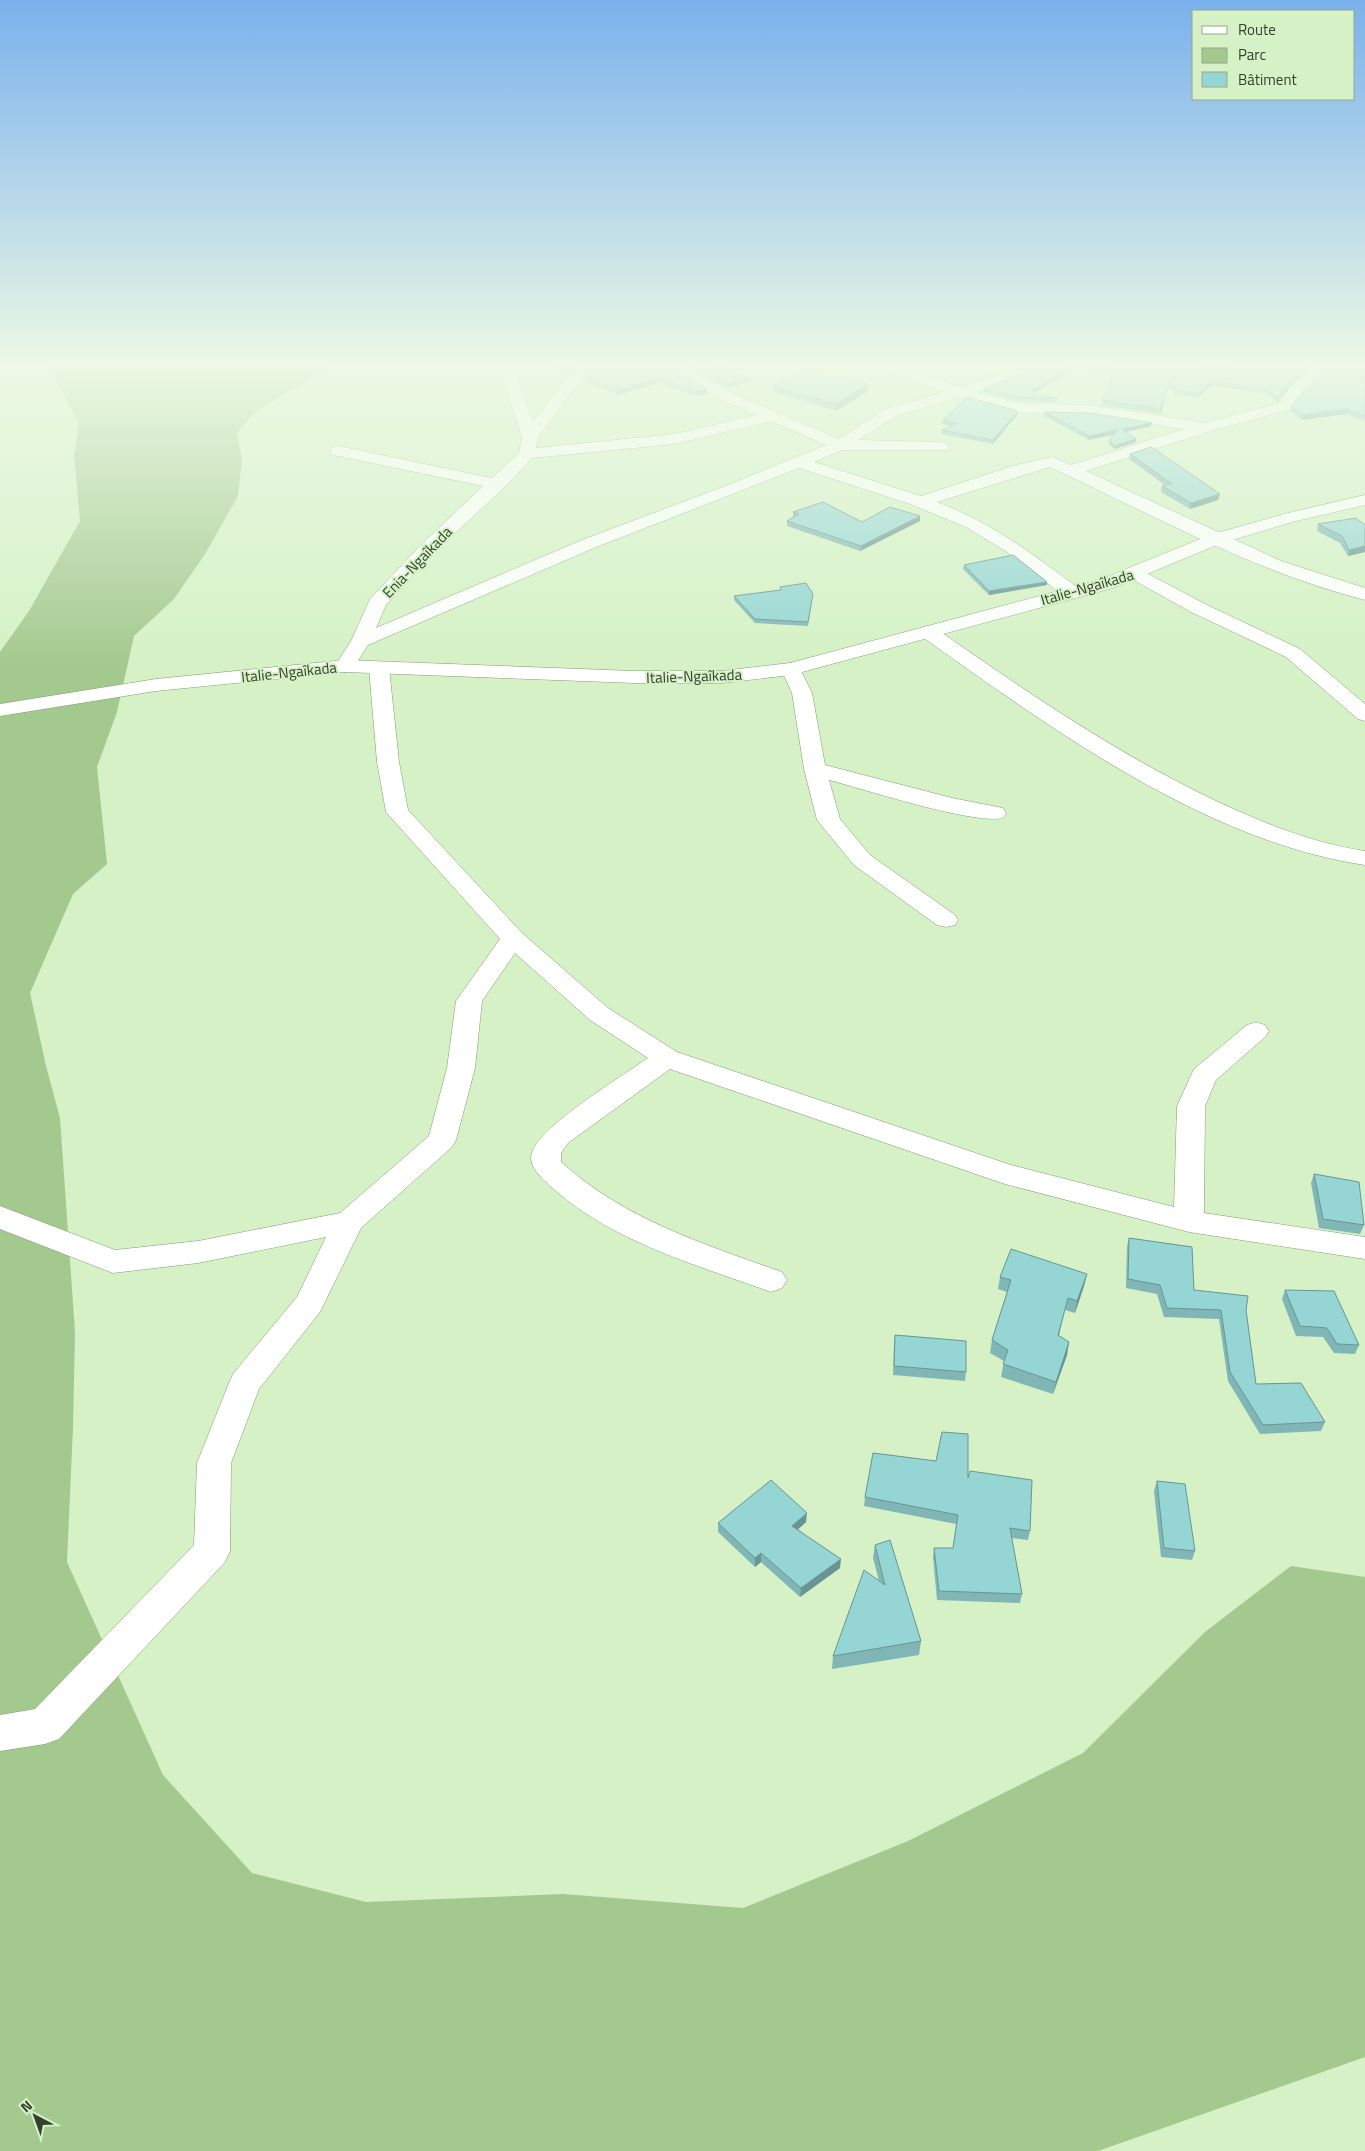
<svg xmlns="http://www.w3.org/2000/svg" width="1365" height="2151" font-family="'Titillium Web',sans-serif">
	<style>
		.green { fill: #a4c98f }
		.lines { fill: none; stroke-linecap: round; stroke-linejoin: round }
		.minor-casing { stroke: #839d74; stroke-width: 1 }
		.tertiary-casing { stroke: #839d74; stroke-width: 1 }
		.minor { fill: #fff; fill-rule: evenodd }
		.tertiary { fill: #fff; fill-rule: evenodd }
		.wall { fill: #80b7b6 }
		.shaded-wall { fill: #689594 }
		.building { fill: #95d5d4; stroke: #689594 }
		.labels { text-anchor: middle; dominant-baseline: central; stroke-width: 4; stroke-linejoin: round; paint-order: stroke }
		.far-street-label { font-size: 15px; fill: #35402f; stroke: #d5f1c5 }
	</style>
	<rect width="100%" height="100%" fill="#d5f1c5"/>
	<path class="green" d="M47,364H335L255,412L237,433L242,459L238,496L205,554L174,599L134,636L117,712L97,767L107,864L73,894L30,993L46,1066L60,1118L75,1332L73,1427L67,1562L163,1775L252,1873L366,1902L563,1894L743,1908L908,1841L1083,1753L1205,1632L1291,1566L1365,1577V2057L1098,2151H0V652L29,611L80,521L74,455L79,423Z"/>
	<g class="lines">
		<defs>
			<path id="minor" d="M498,364H512L533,422L579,364H593L538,437L536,448L675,434L756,415L724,401L663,367L661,364H678L736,395L839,439L886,409L944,392L877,367L875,364H895L960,387L1001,375L969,367L967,364H991L1015,369L1025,364H1042C1035,377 992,388 977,392L1015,403L1090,405L1205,423L1279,403L1291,387L1318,364H1334L1303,392L1291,409L1211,431L1086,471L1281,561L1365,588V600C1255,572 1153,515 1050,467L937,502C992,523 1031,553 1078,588L1080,592L1078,596H1064L1007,552L966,527L910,504L799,468L594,548L368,645L352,670L345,672L338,670L335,666L351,641L370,599L419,547L483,486L338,456L332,455L330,451L332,447L338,446L492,478L519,453L522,437ZM960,397L1014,413L1090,415L1184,429L1071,465L1052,457L1016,465L921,496L814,462L842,450H947L949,447L947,444L941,442L858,440L898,415ZM771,421L826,445L728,485L582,540L376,628L386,605L431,555L504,488L532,458L675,444Z
				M1185,364H1227L1231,367C1225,374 1190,371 1185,364Z
				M1137,568L1205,604L1300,649L1365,704V721L1358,719L1286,657L1191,612L1130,578L1128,574L1130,570Z
				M928,626L935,628C1024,690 1114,752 1212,799C1261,822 1311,843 1365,851V865C1204,841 1051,728 921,636L918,632L921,628Z
				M379,662L386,664L389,668L399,762L408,810L522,933L608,1008L677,1052L1011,1165L1174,1207L1177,1106L1194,1069L1247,1025L1256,1022L1265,1025L1269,1031L1265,1037L1216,1080L1205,1106L1204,1213L1365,1237V1259L1189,1232L1005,1184L670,1069L568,1143L561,1153V1162C624,1219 703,1244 782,1272L787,1280L782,1288L771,1292L760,1288C687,1262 608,1239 549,1185C540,1176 526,1165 533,1150C545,1123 621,1077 648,1058L590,1020L515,953L482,1001L475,1068L456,1140L452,1147L361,1228L320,1312L259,1389L231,1463L230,1551L225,1562L59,1739L45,1744L0,1751V1715L35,1709L194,1545L197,1463L229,1383L233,1374L297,1297L326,1237L198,1263L113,1273L0,1229V1206L115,1250L198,1241L340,1213L429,1136L447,1068L456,1001L500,939L386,812L377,762L369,668L372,664Z
				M791,663L798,665L812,693L825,765L952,798L1003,808L1006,813L1003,818C974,825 864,789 829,780L840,819L870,855L955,915L958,920L955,925L946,927L937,925L854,865L817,820L804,769L792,693L781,669L784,665Z"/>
			<path id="tertiary" d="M1365,495V505L1296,521L1222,543L1113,588L791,675L722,683H634L345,672L156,691L0,716V704L156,679L345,660L634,671H722L790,663L1099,580L1210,535L1284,514Z"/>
		</defs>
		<use href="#minor" class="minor-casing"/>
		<use href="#tertiary" class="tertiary-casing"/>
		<use href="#minor" class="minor"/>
		<use href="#tertiary" class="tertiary"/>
	</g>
	<path class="wall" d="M554,364H577L569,374L554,367Z
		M681,364H739L720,370L750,381L726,388Z
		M990,364H1022L1015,367Z
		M1041,364L1194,366L1223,368L1230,365L1229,364H1316L1290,386L1277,402L1265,393L1210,386L1198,398L1175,394L1169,386L1161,414L1101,405L1102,400L1115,374L1074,369L1035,393L1057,398L1056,402L1015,401L984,392V388L1032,370L1040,366Z
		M1365,364V421L1346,414L1302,420L1290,411L1291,407Z
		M662,365L707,389V393L698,396L658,383L617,395L583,380V376Z
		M833,378L868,384V391L836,411L773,392V386Z
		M1018,411L1017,415L993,444L942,434V430L951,426L942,424L943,420Z
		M1045,412L1151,426L1126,432L1136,439V442L1115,449L1109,445V441L1114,434L1089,440L1044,416Z
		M1130,454L1218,500L1190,509L1161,492L1162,486L1165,485L1129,459Z
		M793,512L862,522L920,521L860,551L787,526V521L793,517Z
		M1318,524L1365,525V552L1348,556L1340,543L1317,531Z
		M964,565L1047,582V585L989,595L963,569Z
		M780,587L812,597L808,626L755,623L734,600V596L780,590Z
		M1314,1174L1364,1225L1360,1234L1319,1228L1311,1183Z
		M1129,1238L1194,1290L1246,1310L1256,1384L1325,1422L1321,1431L1260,1434L1228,1381L1219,1319L1164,1317L1157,1294L1126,1288L1127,1247Z
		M1087,1274L1084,1286L1075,1313L1065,1310L1059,1336L1069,1342L1067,1355L1053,1394L1001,1377L1004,1361L990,1353L992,1340L1007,1292L998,1289L1000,1277Z
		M1285,1290L1359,1345L1355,1354L1334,1353L1323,1337L1296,1336L1282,1299Z
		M895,1335L966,1372L965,1381L893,1375L894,1344Z
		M968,1478L1030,1531L1028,1540L1012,1538L1022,1594L1020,1603L937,1600L933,1557L934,1548H953L956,1524L864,1506L865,1497Z
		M1157,1481L1195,1551L1192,1560L1161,1557L1154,1491Z
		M806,1522L798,1529L840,1568L800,1597L761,1562L755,1567L718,1532V1523Z
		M875,1545L921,1641L919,1655L832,1669L833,1656L879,1581L873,1558Z"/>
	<path class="shaded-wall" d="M574,364H577L569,374V371Z
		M727,364H739L713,372V368Z
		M1015,364H1022L1015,367Z
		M1075,364L1074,369L1029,396L1030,392Z
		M1311,364H1316L1290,386L1277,402L1278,397L1291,381Z
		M750,377V381L726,388V384Z
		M658,378V383L617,395V391Z
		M1210,381V386L1198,398L1199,394Z
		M868,384V391L836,411V404Z
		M707,389V393L698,396V392Z
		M1347,409L1346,414L1302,420L1303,415Z
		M1018,411L1017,415L993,444V440Z
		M1152,423L1151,426L1121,433L1122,429Z
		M1117,430V434L1089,440V436Z
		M1136,439V442L1115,449V446Z
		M1220,494L1218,500L1190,509L1191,503Z
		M920,516V521L860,551L861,546Z
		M1365,546V552L1348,556L1349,550Z
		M1047,582V585L989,595V591Z
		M1087,1274L1084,1286L1075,1313L1077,1301Z
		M1069,1342L1067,1355L1053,1394L1056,1382Z
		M807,1513L806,1522L792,1535V1526Z
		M761,1553V1562L755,1567V1558Z
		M841,1559L840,1568L800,1597L801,1588Z"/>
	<path class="building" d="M554,364H574L569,371Z
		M591,364H662V365L707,389L698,392L658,378L617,391L583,376Z
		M689,364H727L713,368L750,377L726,384Z
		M1041,364H1190L1194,366L1223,368L1232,364H1311L1291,381L1278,397L1266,389L1210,381L1199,394L1176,389L1170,381L1161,409L1102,400L1117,369L1075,364L1030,392L1057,398L1016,397L984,388L1032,370L1040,366Z
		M1333,364H1365V416L1347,409L1303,415L1291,407L1305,389Z
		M809,371L833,378L839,376L868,384L836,404L773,386Z
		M967,397L1018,411L993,440L942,430L956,423L943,420Z
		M1045,412L1090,413L1152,423L1122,429L1136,439L1115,446L1109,441L1117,430L1089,436Z
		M1151,447L1220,494L1191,503L1162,486L1172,484L1130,454Z
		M823,502L862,522L890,507L920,516L861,546L787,521L799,514L793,512Z
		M1356,518L1365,525V546L1349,550L1342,536L1318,524Z
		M1013,555L1047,582L989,591L964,565Z
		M806,583L813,594L808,622L755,619L734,596L781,590L780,587Z
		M1314,1174L1359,1182L1364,1225L1323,1219Z
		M1129,1238L1192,1247L1194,1290L1248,1296L1246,1310L1256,1384L1301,1383L1325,1422L1263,1425L1230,1372L1221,1310L1167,1308L1160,1285L1128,1279Z
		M1011,1249L1087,1274L1077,1301L1068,1298L1058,1335L1069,1342L1056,1382L1003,1364L1008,1350L992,1340L1011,1280L1000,1277Z
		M1285,1290L1334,1291L1359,1345L1337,1344L1327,1328L1300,1326Z
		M895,1335L966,1341V1372L894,1366Z
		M942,1432L968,1434V1478L970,1471L1032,1480L1030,1531L1010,1528L1022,1594L939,1591L934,1548H953L958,1515L865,1497L873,1453L936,1461Z
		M771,1480L807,1513L792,1526L841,1559L801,1588L761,1553L755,1558L718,1523Z
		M1157,1481L1185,1484L1195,1551L1164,1548Z
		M890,1540L921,1641L833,1656L864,1570L885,1585L875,1545Z"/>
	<linearGradient id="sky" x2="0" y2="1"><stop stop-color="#7ab1ec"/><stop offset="0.55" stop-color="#ecf9e5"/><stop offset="1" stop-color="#ecf9e5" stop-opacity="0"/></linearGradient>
	<rect width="1365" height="665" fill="url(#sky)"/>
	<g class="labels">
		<g class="far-street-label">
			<text transform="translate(417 562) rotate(-46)">Enia-Ngaîkada</text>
			<text transform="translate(1087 587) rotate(-16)">Italie-Ngaîkada</text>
			<text transform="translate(289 672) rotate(-6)">Italie-Ngaîkada</text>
			<text transform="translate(694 676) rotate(-2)">Italie-Ngaîkada</text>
		</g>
	</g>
	<rect x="1192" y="10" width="162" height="90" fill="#d5f1c5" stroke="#95aa89"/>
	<rect x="1202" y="26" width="25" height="8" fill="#ffffff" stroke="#95aa89"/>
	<text x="1238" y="35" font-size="15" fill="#35402f">Route</text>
	<rect x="1202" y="48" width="25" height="15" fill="#a4c98f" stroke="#95aa89"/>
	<text x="1238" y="60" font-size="15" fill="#35402f">Parc</text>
	<rect x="1202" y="72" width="25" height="15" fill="#95d5d4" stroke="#95aa89"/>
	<text x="1238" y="85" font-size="15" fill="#35402f">Bâtiment</text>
	<g transform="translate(35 2116) rotate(319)" stroke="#d5f1c5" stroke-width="4" paint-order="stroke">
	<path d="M0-4L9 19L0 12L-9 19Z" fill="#35402f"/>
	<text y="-8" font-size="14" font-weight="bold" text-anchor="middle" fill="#35402f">N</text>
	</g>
</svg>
